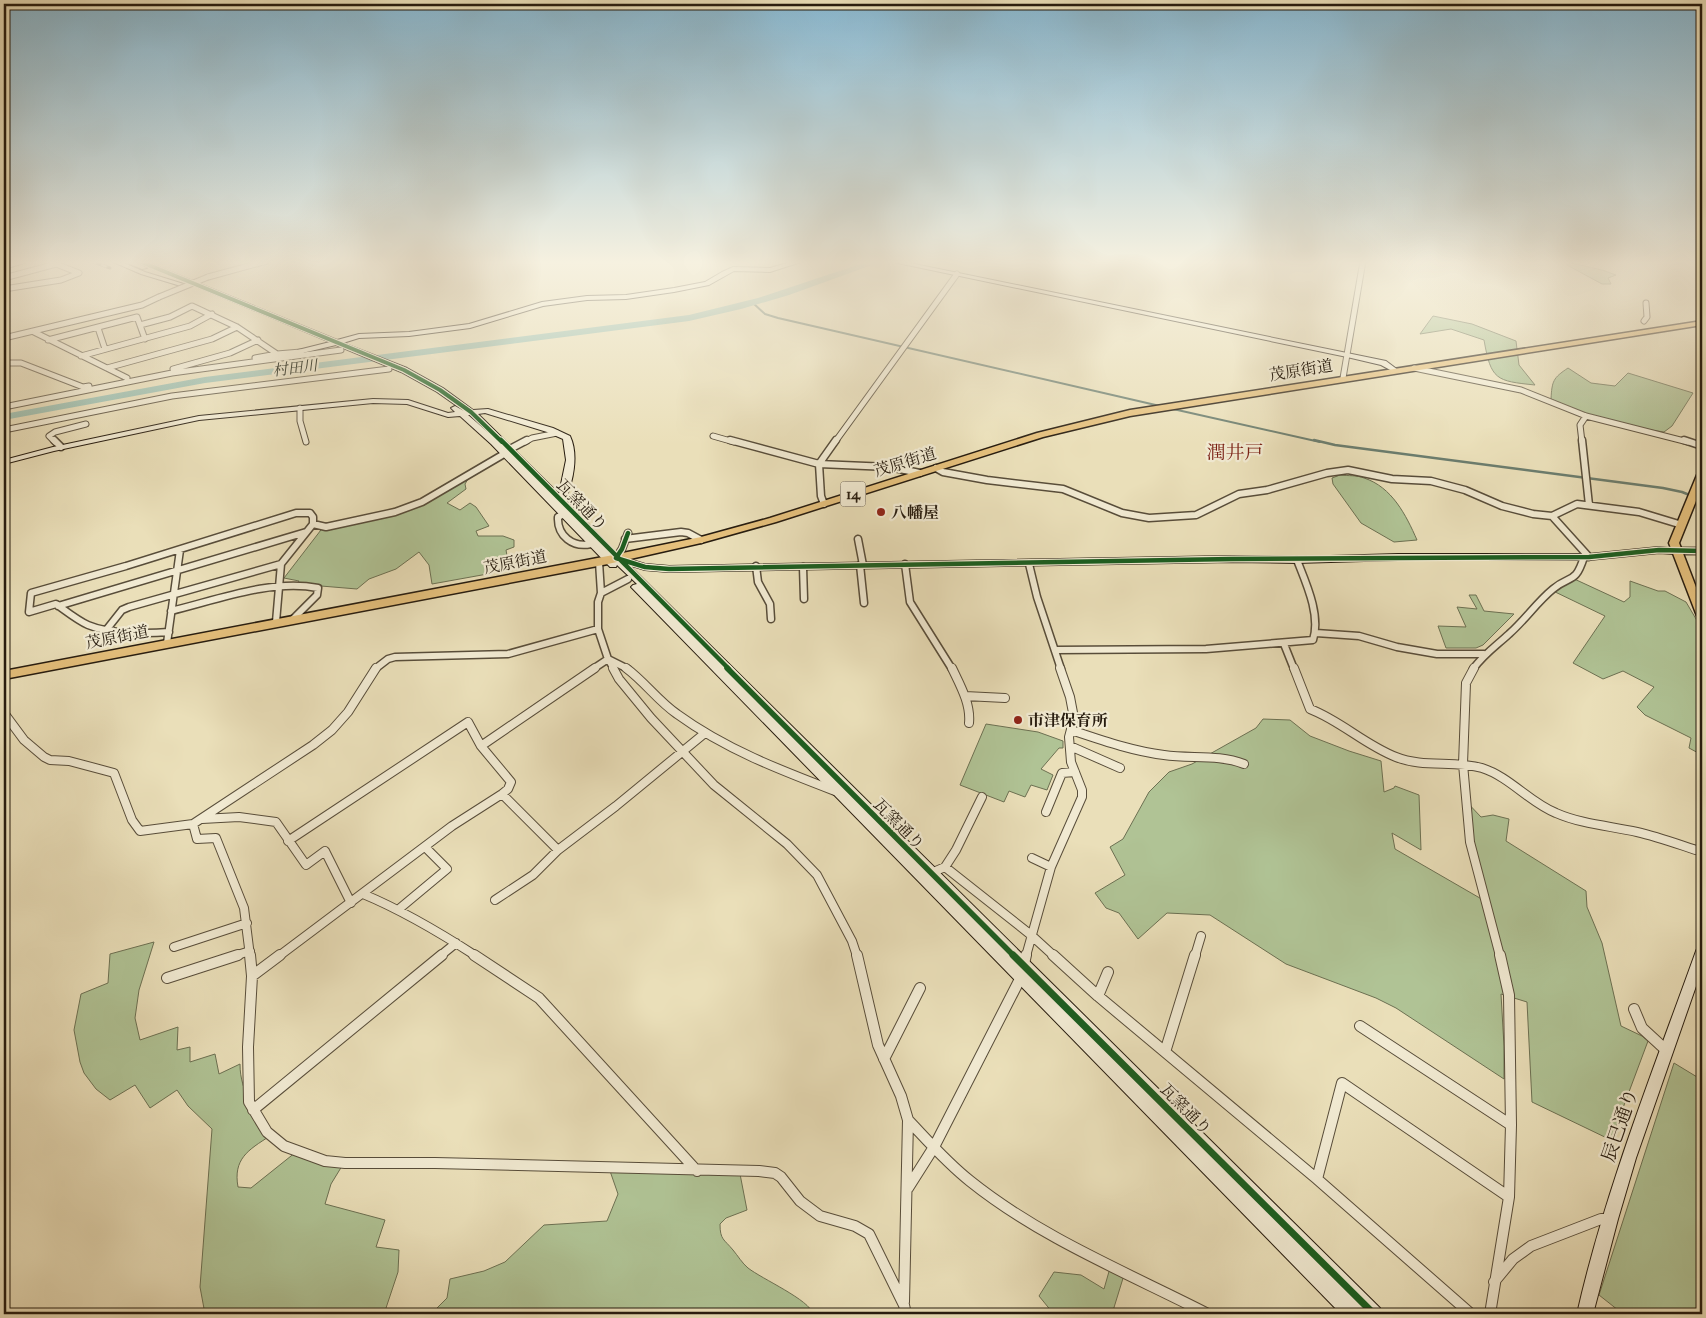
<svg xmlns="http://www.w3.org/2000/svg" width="1706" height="1318" font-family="'IM FELL French Canon','Noto Serif JP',serif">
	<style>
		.green { fill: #b0c395; stroke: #6c7052 }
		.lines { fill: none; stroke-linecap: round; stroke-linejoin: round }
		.stream-far1 { stroke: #6b7d6e; stroke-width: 2 }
		.stream { stroke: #6b7d6e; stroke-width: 2.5 }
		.river { fill: #98bdae; fill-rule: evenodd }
		.street-far3-casing { stroke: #584d3a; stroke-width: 7 }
		.street-far2-casing { stroke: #584d3a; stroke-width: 9 }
		.street-far1-casing { stroke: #584d3a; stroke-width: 10 }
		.street-casing { stroke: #584d3a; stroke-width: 12 }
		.secondary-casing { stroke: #271c0f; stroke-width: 2 }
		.primary-casing { stroke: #271c0f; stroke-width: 3 }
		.street-far3 { stroke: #f1ead2; stroke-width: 5 }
		.street-far2 { stroke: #f1ead2; stroke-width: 6 }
		.street-far1 { stroke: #f1ead2; stroke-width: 8 }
		.street { stroke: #f1ead2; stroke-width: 10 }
		.secondary { fill: #f1ead2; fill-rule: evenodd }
		.primary { fill: #e5c07c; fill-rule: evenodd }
		.rail-casing { stroke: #271c0f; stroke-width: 3 }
		.rail { stroke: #f1ead2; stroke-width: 2; stroke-dasharray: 5.5; stroke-linecap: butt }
		.street-bridge-casing { stroke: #584d3a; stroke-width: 7; stroke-linecap: butt }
		.street-bridge { stroke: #f1ead2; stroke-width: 5 }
		.cycleway-far3-casing { stroke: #f1ead2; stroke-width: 6 }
		.cycleway-far2-casing { stroke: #f1ead2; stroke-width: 7 }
		.cycleway-far1-casing { stroke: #f1ead2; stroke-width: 9 }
		.cycleway-casing { stroke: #f1ead2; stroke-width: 10 }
		.cycleway-far3 { stroke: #1b5e20; stroke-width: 4 }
		.cycleway-far2 { stroke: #1b5e20; stroke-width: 4.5 }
		.cycleway-far1 { stroke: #1b5e20; stroke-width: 5.5 }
		.cycleway { stroke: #1b5e20; stroke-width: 7 }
		.poi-dot { fill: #8f2418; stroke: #f1ead2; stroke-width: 2 }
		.labels { text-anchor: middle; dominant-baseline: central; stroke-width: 4.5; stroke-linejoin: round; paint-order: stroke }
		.far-water-label { font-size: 15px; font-style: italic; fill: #494c3f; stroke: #f1ead2 }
		.shield { fill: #f1ead2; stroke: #645a4a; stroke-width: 1 }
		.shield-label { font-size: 15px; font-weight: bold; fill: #271c0f }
		.street-label { font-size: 16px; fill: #271c0f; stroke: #f1ead2 }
		.poi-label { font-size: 16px; font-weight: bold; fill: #271c0f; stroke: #f1ead2; text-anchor: start }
		.quarter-label { font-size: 19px; fill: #7a1f14; stroke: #f1ead2 }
		.near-street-label { font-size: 19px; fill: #271c0f; stroke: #f1ead2 }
	</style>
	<rect width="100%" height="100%" fill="#eadfb9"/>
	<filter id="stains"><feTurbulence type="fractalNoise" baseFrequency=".004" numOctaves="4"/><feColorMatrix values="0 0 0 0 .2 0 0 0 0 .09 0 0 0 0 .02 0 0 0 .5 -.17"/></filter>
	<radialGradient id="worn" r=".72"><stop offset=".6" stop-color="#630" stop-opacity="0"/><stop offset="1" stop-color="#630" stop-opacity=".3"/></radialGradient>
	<path class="green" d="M1571,263L1602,270L1616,275L1608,278L1611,284H1602L1567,265Z
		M1433,316L1472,324L1516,341L1519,365L1535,385C1496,381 1491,380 1484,340L1451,329L1420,334Z
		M1568,368L1591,383L1615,386L1628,373L1693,393L1672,426L1664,432L1605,423L1551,399C1552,381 1553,378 1568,368Z
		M463,475L468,479L465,484L466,489L447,503L460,510L470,503L476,507L489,526L476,531L478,536H503L514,540V547L506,550L509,567L493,570V573L432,584L429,565L419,552L396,569L369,579L357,589L297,584L299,581L284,578L324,526L379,515L415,503Z
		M1340,475C1348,476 1357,475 1364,478C1392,487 1406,515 1417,540L1394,542L1361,523L1333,484L1332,478Z
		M1570,577L1624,602L1630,597V581L1658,591H1665L1686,602L1702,629V755L1689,748L1691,738L1645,715L1637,707L1654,687L1623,671L1603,679L1573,663L1605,616L1549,589Z
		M1469,595H1476L1484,611L1514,614L1483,645L1476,648H1446L1438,626L1466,627L1457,607L1477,609Z
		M1263,719L1290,720L1310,736L1349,751L1381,761L1384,792L1394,788L1395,786L1419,795L1421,850L1392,833L1395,849L1485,901L1463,798L1481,817L1493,815L1509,819L1506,841L1586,891L1587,907L1602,943L1621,1026L1642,1036L1648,1041L1611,1140L1532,1102L1527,1002L1501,994L1504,1046V1079L1396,1008L1376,998L1286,964L1210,915L1167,913L1138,939L1119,913L1106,908L1095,893L1125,875L1110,847L1123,839L1149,792L1169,772L1192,764L1256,728Z
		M986,724L1038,732L1063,741V748H1059L1041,769L1053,775L1047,790L1031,785L1025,797L1009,791L1004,802L960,785Z
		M154,942L139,990L135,1018L140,1040L178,1027L177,1050L190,1047V1062L215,1054L219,1074L240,1064C240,1092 256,1113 270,1136C248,1150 233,1159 238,1187L251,1188L296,1152L342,1166L331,1184L325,1204L385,1220L376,1247L399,1250L398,1272L384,1314H205L200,1287L212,1129L188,1106L177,1090L150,1108L135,1085L110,1100L96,1089L84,1073L80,1062L74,1030L81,994L108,983L110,954Z
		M1674,1063L1702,1080V1314H1623L1599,1295Z
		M610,1171L740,1174L747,1210L726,1218L720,1224C720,1240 724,1239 733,1250C738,1256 742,1263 748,1268C762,1279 810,1300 813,1314H431L447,1298L450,1279L484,1271L505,1262L544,1225L607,1221L618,1194Z
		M1110,1268L1124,1275L1112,1314H1051L1052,1312L1039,1296L1054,1272L1081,1275L1104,1289Z"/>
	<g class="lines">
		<path class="stream-far1" d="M754,304L765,314L778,318L1160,406
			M1173,409L1320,442"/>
		<path class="stream" d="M1314,440L1335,445L1663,488L1682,492L1702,500"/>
		<path class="river" d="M869,261H883L789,295L741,309L689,321L205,383L4,420V414L205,377L689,315L758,298Z"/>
		<defs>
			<path id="street-far3" d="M208,277L267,261
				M4,278L56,264L79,273L61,280L4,289
				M1644,321L1647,317L1646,303
				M140,325L170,317L192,306L237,327L277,354L301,352
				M98,328L105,349
				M34,332L127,378
				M4,338L142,305L159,297
				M48,340L137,317L145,339
				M81,356L190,326L212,314
				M255,358L277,354
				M4,363H21L83,387L89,386
				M107,368L212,339L237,327
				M1414,368L1521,390L1586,416L1688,442
				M173,369L230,353L258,340
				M1343,378L1363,261
				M4,407L172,373L341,350
				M300,408V421L306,442
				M4,430L172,396L389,369
				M713,436L734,442
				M55,442L49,436L55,432L86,424
				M525,442L532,438L557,433
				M835,442L957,274
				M1582,442L1580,425L1586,416"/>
			<path id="street-far2" d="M54,440L61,447
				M730,440L819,464L889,467L920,473
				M1582,440L1589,505
				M1684,440L1702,446
				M510,449L527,440
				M936,468L943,472L987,480L1063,489L1122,513L1149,518L1196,515L1239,494L1267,490L1327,473L1348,470L1392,479L1431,481L1465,490L1502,506L1533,514L1552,516L1577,504L1639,512L1682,525
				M824,504L821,496L819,464L836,440
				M564,514L558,517C557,536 573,548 591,544
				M1552,516L1589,557
				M313,524L326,527L395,512L422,502L504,454
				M625,539L681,532L688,533L701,540
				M858,539L863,565
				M1675,551H1702
				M616,558L622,549L628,533
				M599,562L601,593L598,602V629L608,659L614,669
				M905,564L910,602L952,669
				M1029,564L1037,597L1061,669
				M860,565L864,603
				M756,566L758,582L770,604L771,619
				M803,567L804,599
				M601,593L628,579
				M58,606L306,532
				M171,611C217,600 270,579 318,588L317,595L293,619
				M276,622L281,564
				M107,629L122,610L129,607L281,564L313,524V517L310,513H296L126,566L31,593L29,612L56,604C66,611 77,620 88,625C109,634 147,634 169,632
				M1316,633L1359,636L1397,647L1437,654H1484
				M167,643L180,550
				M1284,644L1294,669
				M1056,650L1206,649L1313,640C1321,615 1306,583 1297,560
				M375,669L388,659L395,657L508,654L598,629
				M593,669L608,659L628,669
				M1473,669C1484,654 1496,646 1509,634C1525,620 1537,602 1553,589C1571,574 1575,585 1584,557"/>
			<path id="street-far1" d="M613,668L619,679L651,718L714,785L787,844L817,875L852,941L857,956
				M626,668C645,682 658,701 677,714C725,749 780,770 835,791
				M952,668C960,685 971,704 969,723
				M1294,668L1310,709C1341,721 1365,745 1396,757C1423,768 1454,760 1482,768C1510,777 1529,802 1556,813C1581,824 1610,826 1637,832C1659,837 1680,845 1702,852
				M1474,668L1466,683L1463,764L1470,842L1500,956
				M965,696L1005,698
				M4,713L24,740L44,757L50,760L69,761L114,773L132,820L140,831L193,824L313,745L332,730L348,712L376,668
				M1071,730C1101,740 1132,751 1164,755C1191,759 1218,754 1244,764
				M481,746L595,668
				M1070,746L1120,768
				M502,794L558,850
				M1046,812L1062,773L1075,772
				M202,819L239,817L276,822L306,865L325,851L351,903
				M193,824L197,839L216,838L244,908L250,956
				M1032,858L1051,867
				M945,867L1031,935L1054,956
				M931,873L945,867L956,850L982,797
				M363,894C404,911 439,932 476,956
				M495,900L533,875L558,850L616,806L705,733
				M399,909L447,869L425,847
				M174,947L247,923
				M234,956L250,951
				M279,956L452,826L502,794L508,789L511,782L481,746L468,722L288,841
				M440,956L456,943
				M1026,956L1051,867L1082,797V790L1071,762L1069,737L1074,718L1070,697L1060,668
				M1195,956L1201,936"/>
			<path id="street" d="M250,955L252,976L248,1047L249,1102L267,1132L284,1146L325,1161L345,1163H435L759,1171L775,1173L781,1177L800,1201L820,1216L855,1226L869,1234L904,1305L906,1314
				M474,955L539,998L697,1171
				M857,955L878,1045L901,1096L908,1120L904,1302
				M1053,955L1098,996L1317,1179L1471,1314
				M252,976L280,955
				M167,978L238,955
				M1098,996L1108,972
				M1634,1009L1642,1028L1667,1051
				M1360,1026L1511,1125
				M1165,1052L1195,955
				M884,1059L920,988
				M253,1110L442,955
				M908,1120C928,1141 947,1163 970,1181C1041,1238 1128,1273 1208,1314
				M1317,1179L1342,1083L1509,1197
				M908,1188L934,1147L1021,977L1026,955
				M1494,1282L1513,1259L1531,1246L1601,1219H1610
				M1490,1314L1509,1197L1511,1125L1509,995L1500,955"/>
			<path id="secondary" d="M21,261H31L4,269V265Z
				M111,261H119L145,272L187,285L184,287L141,274Z
				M123,261H132L147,268L142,269Z
				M136,261H144L337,340L359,334L409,332L469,324L542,302L587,296L626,295L674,288L705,282L722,272L733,267L770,268L794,261H804L770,272L734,271L709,285L674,292L626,299L587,300L543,306L470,328L409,336L359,338L343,343L407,368L443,388L473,410L488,409L553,428L570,436C579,455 573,482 565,500L619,556L645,564L669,566L1232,556L1297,557L1398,554H1589L1659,547L1678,549L1680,551L1675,554L1659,553L1589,560H1398L1297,563L1232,562L669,572L645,570L629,565L1380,1308L1382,1314H1363L1358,1309L1360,1314H1341L633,589L631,587L633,585L637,584L617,565L616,567H610L491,444L460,416L448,417L407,404L373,403L199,420L54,451L4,464V460L53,447L199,416L373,399L408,400L448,413L455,412L451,408L455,406L464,411L437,392L401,372L336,345L298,354V350L330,342ZM485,413L547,432L563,439L566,460L559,494L478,414ZM468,415H470L490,434Z
				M888,261H900L1347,353L1386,361L1398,370L1394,372L1381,365L1347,357Z
				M1702,945V969L1636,1158L1618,1219L1593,1314H1577C1605,1190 1653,1071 1696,951L1698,947Z"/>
			<path id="primary" d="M1702,321V325L1130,416L1043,437L776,522L701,543L608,564L4,679V671L608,556L701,537L770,518L1037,433L1130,410Z
				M1702,472V486L1679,543L1702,603V620L1697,616L1669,543L1697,475Z"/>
		</defs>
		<use href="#street-far3" class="street-far3-casing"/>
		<use href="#street-far2" class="street-far2-casing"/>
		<use href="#street-far1" class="street-far1-casing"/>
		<use href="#street" class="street-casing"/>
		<use href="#secondary" class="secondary-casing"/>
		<use href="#primary" class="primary-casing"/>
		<use href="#street-far3" class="street-far3"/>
		<use href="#street-far2" class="street-far2"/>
		<use href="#street-far1" class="street-far1"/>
		<use href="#street" class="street"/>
		<use href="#secondary" class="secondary"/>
		<use href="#primary" class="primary"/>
		<defs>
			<path id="rail" d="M91,261L110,268"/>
		</defs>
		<use href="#rail" class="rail-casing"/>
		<use href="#rail" class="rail"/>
		<defs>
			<path id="street-bridge" d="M159,297L208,277"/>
		</defs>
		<use href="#street-bridge" class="street-bridge-casing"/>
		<use href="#street-bridge" class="street-bridge"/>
		<defs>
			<path id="cycleway-far3" d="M139,261L404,370L440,390L471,412L502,442"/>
			<path id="cycleway-far2" d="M501,440L729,669
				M628,533L622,549L616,558L645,567L669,569L1232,559L1589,557L1659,550L1702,551"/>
			<path id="cycleway-far1" d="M727,668L1014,956"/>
			<path id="cycleway" d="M1013,955L1374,1314"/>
		</defs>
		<use href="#cycleway-far3" class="cycleway-far3-casing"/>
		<use href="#cycleway-far2" class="cycleway-far2-casing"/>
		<use href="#cycleway-far1" class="cycleway-far1-casing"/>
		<use href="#cycleway" class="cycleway-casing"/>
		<use href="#cycleway-far3" class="cycleway-far3"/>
		<use href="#cycleway-far2" class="cycleway-far2"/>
		<use href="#cycleway-far1" class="cycleway-far1"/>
		<use href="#cycleway" class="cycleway"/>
	</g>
	<linearGradient id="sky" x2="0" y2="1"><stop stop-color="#88b8d1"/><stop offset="0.59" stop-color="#f6f1e0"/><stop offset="1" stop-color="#f6f1e0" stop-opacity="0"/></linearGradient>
	<rect width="1706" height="445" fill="url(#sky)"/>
	<g class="poi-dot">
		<circle cx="881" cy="512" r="5"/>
		<circle cx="1018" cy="720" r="5"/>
	</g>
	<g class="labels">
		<g class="far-water-label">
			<text transform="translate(295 368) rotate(-7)">村田川</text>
		</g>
		<rect class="shield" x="840.5" y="481.5" width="25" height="25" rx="4"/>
		<g class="shield-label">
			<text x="853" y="494">14</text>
		</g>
		<g class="street-label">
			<text transform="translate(1301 370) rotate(-9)">茂原街道</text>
			<text transform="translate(905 462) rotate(-17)">茂原街道</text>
			<text transform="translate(582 505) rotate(46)">瓦窯通り</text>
			<text transform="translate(515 562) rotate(-11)">茂原街道</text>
			<text transform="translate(117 637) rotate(-11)">茂原街道</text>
			<text transform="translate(899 824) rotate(45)">瓦窯通り</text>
			<text transform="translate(1186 1109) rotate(45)">瓦窯通り</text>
		</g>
		<g class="poi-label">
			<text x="891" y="512">八幡屋</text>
			<text x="1028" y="720">市津保育所</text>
		</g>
		<g class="quarter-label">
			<text x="1235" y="453">潤井戸</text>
		</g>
		<g class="near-street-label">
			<text transform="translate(1620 1125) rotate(-71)">辰巳通り</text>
		</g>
	</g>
	<rect width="1706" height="1318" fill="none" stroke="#eadfb9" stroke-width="20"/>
	<rect x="5" y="5" width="1696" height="1308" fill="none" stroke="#271c0f" stroke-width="2.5"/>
	<rect x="10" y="10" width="1686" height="1298" fill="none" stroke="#271c0f"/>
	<rect width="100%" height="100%" filter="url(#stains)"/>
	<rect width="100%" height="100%" fill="url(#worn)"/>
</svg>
